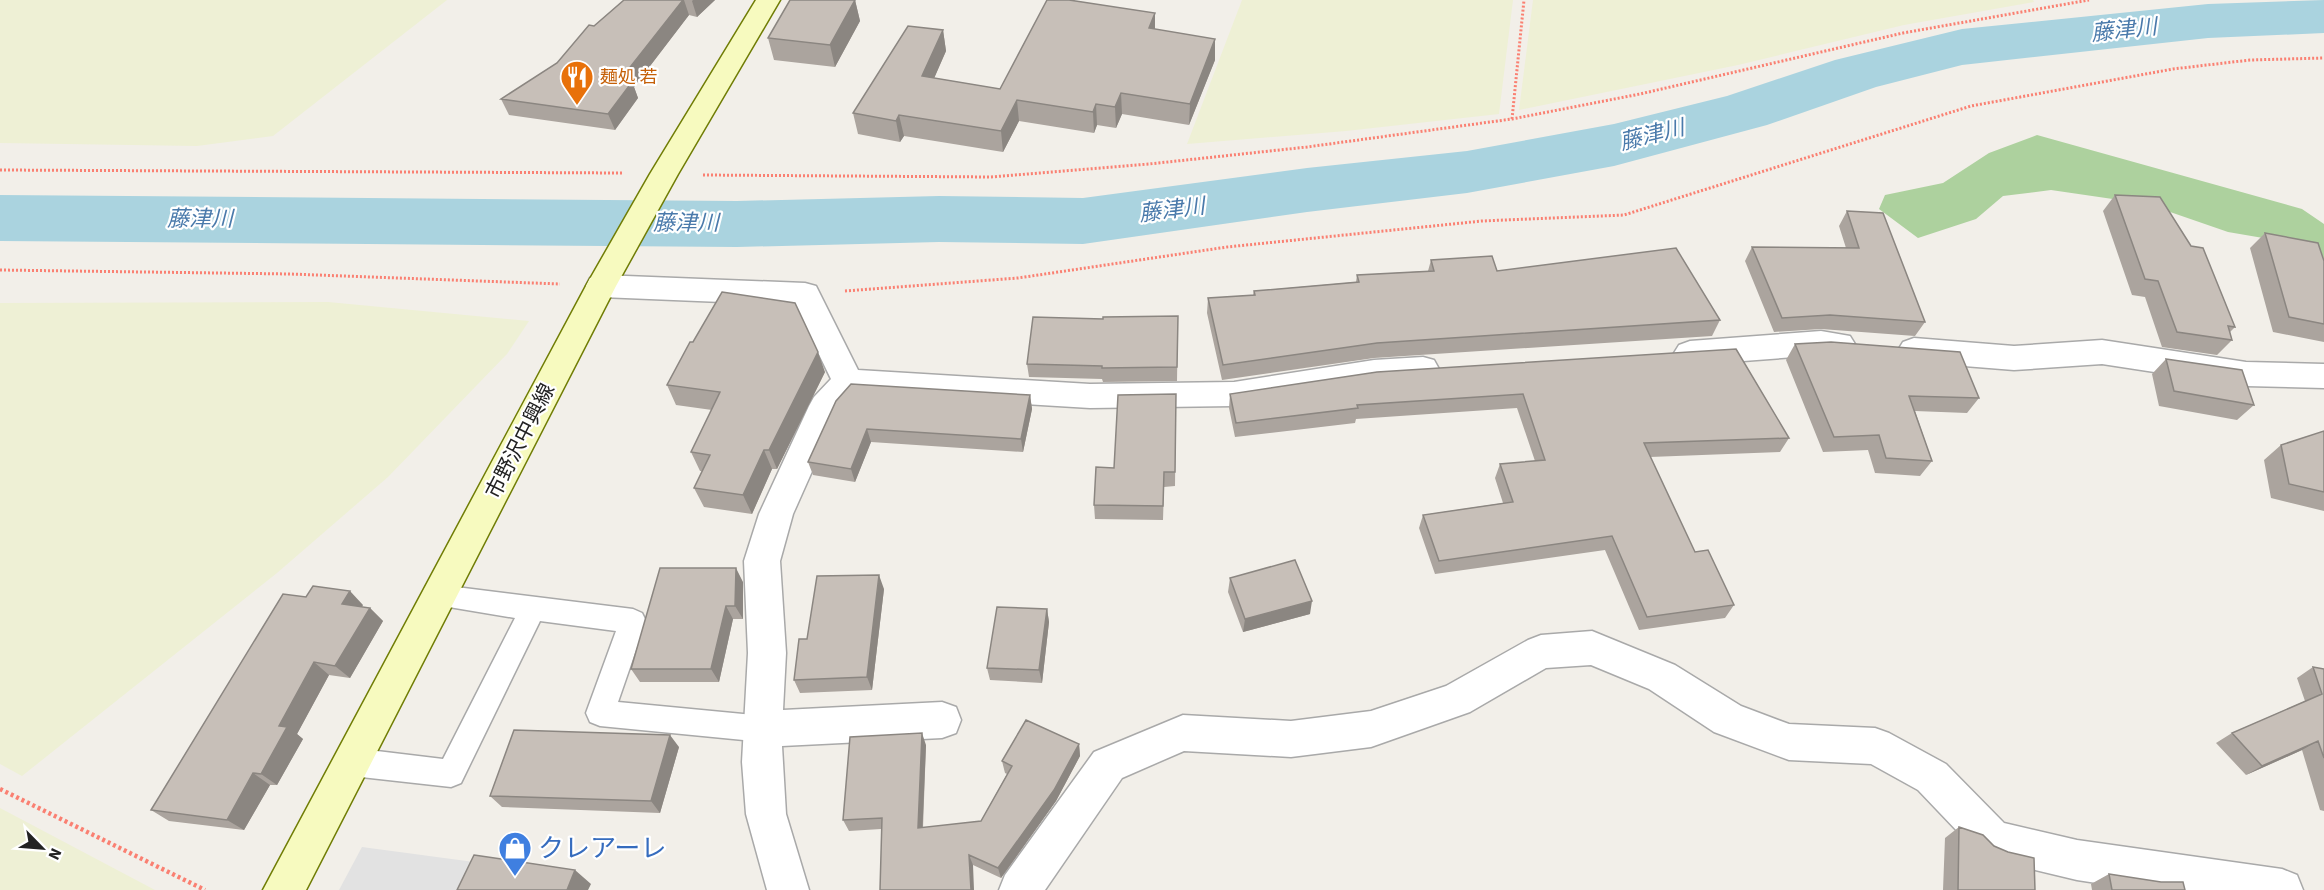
<svg xmlns="http://www.w3.org/2000/svg" width="2324" height="890" font-family="'Source Sans 3','Noto Sans JP',sans-serif">
	<style>
		.farmland { fill: #eef0d5 }
		.forest { fill: #add19e }
		.parking { fill: #e2e2e2 }
		.lines { fill: none; stroke-linecap: round; stroke-linejoin: round }
		.river { fill: #aad3df; fill-rule: evenodd }
		.service-casing { stroke: #a9a9a9; stroke-width: 3 }
		.minor-casing { stroke: #a9a9a9; stroke-width: 3 }
		.secondary-casing { stroke: #707d05; stroke-width: 3 }
		.path-far1 { stroke: #fa8072; stroke-width: 3; stroke-dasharray: 2 2; stroke-linecap: butt }
		.path { stroke: #fa8072; stroke-width: 4.5; stroke-dasharray: 3 3; stroke-linecap: butt }
		.service { fill: #fff; fill-rule: evenodd }
		.minor { fill: #fff; fill-rule: evenodd }
		.secondary { fill: #f7fabf; fill-rule: evenodd }
		.wall { fill: #aba49e }
		.shaded-wall { fill: #8b8681 }
		.building { fill: #c7bfb8; stroke: #8b8681; stroke-width: 1.5 }
		.labels { text-anchor: middle; dominant-baseline: central; stroke-width: 4.5; stroke-linejoin: round; paint-order: stroke }
		.far-food-label { font-size: 18px; fill: #c56008; stroke: #fff; text-anchor: start }
		.street-label { font-size: 21px; fill: #222; stroke: #fff }
		.water-label { font-size: 22px; font-style: italic; fill: #4a7aab; stroke: #fff }
		.near-shop-label { font-size: 26px; fill: #366cbe; stroke: #fff; text-anchor: start }
	</style>
	<rect width="100%" height="100%" fill="#f2efe9"/>
	<path class="farmland" d="M0,0H447L273,136L197,146L0,143Z
		M1242,0H1513L1499,114L1346,131L1187,144Z
		M1533,0H2033L2034,2L1904,25L1738,65L1519,110Z
		M328,302L529,321L507,354L388,477L277,573L22,776L0,764V303Z
		M0,808L155,890H0Z"/>
	<path class="forest" d="M2037,135L2302,209L2324,224V261L2310,246L2228,232L2147,204L2051,190L2003,196L1976,219L1918,238L1879,209L1885,195L1943,183L1989,153Z"/>
	<path class="parking" d="M362,847L474,862L461,890H339Z"/>
	<g class="lines">
		<path class="river" d="M2324,0V33L2208,38L1962,65L1876,87L1767,125L1614,166L1467,193L1307,212L1083,244L939,242L737,247L0,241V195L737,201L939,196L1083,198L1307,168L1467,151L1614,124L1727,96L1835,60L1962,29L2208,4Z"/>
		<defs>
			<path id="service" d="M440,585L633,609L642,613L646,621L618,702L764,716L774,720L778,729L774,738L764,742L600,726L590,722L586,713L616,631L540,621L461,783L451,787L352,776L342,772L338,762L342,752L352,748L443,759L515,618L431,604L427,596L431,588Z"/>
			<path id="minor" d="M601,275L805,283L816,286L858,370L1090,384L1234,382L1374,360L1423,357L1434,360L1439,369L1434,378L1423,381L1374,384L1234,406L1090,408L855,394L838,413L793,514L780,561L786,653L783,710L942,702L956,707L961,720L956,733L942,738L782,746L786,814L809,890H767L746,814L742,762L748,653L744,561L759,514L809,406L814,397L831,379L795,305L601,297L590,294L586,286L590,278Z
				M1821,331L1850,336L1855,344L1850,352L1839,356L1821,355L1690,365L1679,361L1674,353L1679,345L1690,341Z
				M1914,338L2014,346L2102,340L2246,362L2324,364V388L2246,386L2102,364L2014,370L1914,362L1903,358L1898,350L1903,342Z
				M1592,631L1675,665L1741,706L1789,724L1875,728L1889,733L1946,764L2004,823L2077,840L2282,869L2297,875L2303,890H2142L2077,880L1993,860L1979,854L1918,790L1871,764L1789,760L1714,732L1649,689L1591,665L1546,668L1470,712L1371,747L1291,757L1184,751L1122,778L1045,890H999L1005,875L1094,752L1183,715L1291,721L1371,711L1446,686L1528,640L1541,635Z"/>
			<path id="secondary" d="M756,0H780L678,174L616,286L306,890H263L586,286L650,174Z"/>
		</defs>
		<use href="#service" class="service-casing"/>
		<use href="#minor" class="minor-casing"/>
		<use href="#secondary" class="secondary-casing"/>
		<path class="path-far1" d="M1512,119L1524,0
			M0,170L623,173
			M703,175L991,177L1149,164L1307,147L1512,119L1640,94L1903,33L2089,0
			M0,270L290,274L560,284
			M845,291L1018,278L1227,247L1482,221L1624,215L1971,106L2173,69L2250,60L2324,58"/>
		<path class="path" d="M0,789L205,890"/>
		<use href="#service" class="service"/>
		<use href="#minor" class="minor"/>
		<use href="#secondary" class="secondary"/>
	</g>
	<path class="wall" d="M624,0H715L697,17L689,15L634,87L638,98L615,130L509,115L501,99L557,63L594,26Z
		M790,0H855L860,21L835,67L774,60L768,38Z
		M1155,29L1215,60L1189,125L1122,114L1116,128L1097,125L1094,133L1019,121L1003,152L904,136L900,142L858,134L853,113L943,30L946,51L934,78L1000,89Z
		M2115,195L2235,327L2230,332L2232,340L2217,355L2162,347L2145,297L2132,295L2103,211Z
		M1847,211L1925,322L1915,336L1821,329L1774,332L1745,261L1752,247L1846,248L1839,226Z
		M2265,233L2324,261V342L2273,332L2250,248Z
		M1431,260L1497,271L1720,320L1712,336L1374,358L1222,380L1207,313L1208,298L1253,295L1254,291L1356,282L1357,275L1428,271Z
		M1178,316L1177,381L1103,382L1102,379L1029,377L1027,364L1103,319Z
		M1795,344L1979,398L1967,413L1915,411L1932,461L1920,476L1875,473L1868,450L1823,452L1786,360Z
		M1736,349L1789,438L1780,452L1650,457L1695,552L1734,605L1725,618L1639,630L1605,550L1435,574L1419,528L1423,515L1503,503L1495,478L1500,464L1535,461L1517,408L1356,419L1355,423L1235,437L1229,408L1230,394Z
		M2166,359L2254,405L2237,420L2159,406L2152,374Z
		M825,372L777,469H772L752,514L704,507L694,488L702,471H700L691,452L712,410L676,405L667,385Z
		M1176,394L1175,486L1164,487L1163,520L1095,519L1094,505L1114,468Z
		M1030,395L1032,409L1023,452L871,442L855,482L813,475L808,462L836,401Z
		M2324,431V511L2271,498L2264,460L2281,445Z
		M1230,578L1310,614L1243,632L1228,592Z
		M743,582V619H733L719,682H640L631,669Z
		M884,589L872,690L800,693L794,680L807,639Z
		M363,605L362,607L370,608L383,621L350,678L329,675L297,734L303,739L277,785H270L244,830L169,821L151,810Z
		M1047,609L1049,622L1042,683L990,680L987,668Z
		M2313,667L2324,669V811L2320,810L2302,750L2246,775L2216,743L2232,733L2305,701L2297,678Z
		M1079,744L1080,756L1056,801L1001,878L973,865L881,829L849,831L843,820L926,745L923,828L981,821L1007,774L1005,773L1002,761Z
		M679,747L660,813L502,807L490,796Z
		M1959,827L1994,846L2035,890H1943L1945,838Z
		M2109,874L2185,890H2092L2091,884Z"/>
	<path class="shaded-wall" d="M683,0H684L689,15L634,87L638,98L615,130L608,114L620,80Z
		M693,0H715L697,17L692,1Z
		M855,0L860,21L835,67L830,45Z
		M1155,13V34L1149,28Z
		M943,30L946,51L926,97L922,76Z
		M1215,39V60L1189,125L1190,104Z
		M1121,93L1122,114L1116,128L1115,107Z
		M1017,100L1019,121L1003,152L1001,131Z
		M1096,104L1097,125L1094,133L1093,112Z
		M899,115L904,136L900,142L896,121Z
		M818,352L825,372L777,469L769,450Z
		M1030,395L1032,409L1023,452L1021,439Z
		M867,429L871,442L855,482L851,469Z
		M764,450L772,469L752,514L743,495Z
		M736,568L743,582V619L735,606Z
		M879,575L884,589L872,690L867,677Z
		M350,591L363,605L356,617L342,604Z
		M1312,601L1310,614L1243,632L1245,619Z
		M726,606L733,619L719,682L711,669Z
		M370,608L383,621L350,678L335,666Z
		M1047,609L1049,622L1042,683L1039,670Z
		M314,662L329,675L297,734L303,739L277,785L261,774L279,726Z
		M922,733L926,745L922,839L918,828Z
		M670,735L679,747L660,813L651,801Z
		M2318,741L2302,750L2246,775L2262,766Z
		M1079,744L1080,756L1056,801L1001,878L998,868Z
		M253,773L270,785L244,830L227,820Z
		M969,855L973,865L974,890H971Z
		M575,870L591,884L588,890H567Z"/>
	<path class="building" d="M624,0H683L620,80L632,82L608,114L501,99L557,63L589,25L594,26Z
		M790,0H855L830,45L768,38Z
		M1047,0H1069L1155,13L1149,28L1215,39L1190,104L1121,93L1115,107L1096,104L1093,112L1017,100L1001,131L899,115L896,121L853,113L908,26L943,30L922,76L1000,89Z
		M2115,195L2160,197L2191,246L2203,248L2235,327L2228,326L2232,340L2177,332L2158,281L2145,279Z
		M1847,211L1883,213L1925,322L1830,315L1782,318L1752,247L1859,248Z
		M2265,233L2318,243L2324,261V324L2289,317Z
		M1676,248L1720,320L1377,343L1223,365L1208,298L1255,295L1254,291L1359,282L1357,275L1434,271L1431,260L1492,256L1497,271Z
		M722,292L795,303L818,352L769,450H764L743,495L694,488L710,455L691,452L720,392L667,385L690,342H693Z
		M1178,316L1177,367L1102,368V366L1027,364L1033,317L1103,319V317Z
		M1831,342L1960,352L1979,398L1909,396L1932,461L1886,458L1879,435L1834,437L1795,344Z
		M1736,349L1789,438L1644,443L1695,552L1708,550L1734,605L1647,617L1612,536L1439,561L1423,515L1513,502L1500,464L1545,460L1523,394L1357,405L1358,408L1236,423L1230,394L1377,372Z
		M2166,359L2242,370L2254,405L2174,391Z
		M851,384L1030,395L1021,439L867,429L851,469L808,462L836,401Z
		M1176,394L1175,472H1164L1163,506L1094,505L1096,467L1114,468L1118,395Z
		M2324,431V492L2289,484L2281,445Z
		M1295,560L1312,601L1245,619L1230,578Z
		M660,568H736L735,606H726L711,669H631Z
		M879,575L867,677L794,680L799,639H807L817,576Z
		M313,586L350,591L342,604L370,608L335,666L314,662L279,726L287,727L261,774L253,773L227,820L151,810L283,594L306,597Z
		M997,607L1047,609L1039,670L987,668Z
		M2313,667L2324,669V758L2318,741L2262,766L2232,733L2322,694Z
		M1026,720L1079,744L1054,790L998,868L969,855L971,890H880L882,818L843,820L850,737L922,733L918,828L981,821L1012,766L1002,761Z
		M514,730L670,735L651,801L490,796Z
		M1959,827L1983,835L1994,846L2008,852L2034,858L2035,890H1958Z
		M474,855L575,870L567,890H457Z
		M2109,874L2161,882H2183L2185,890H2112Z"/>
	<defs>
		<symbol id="restaurant-pin" viewBox="-11 -11 22 30"><path d="M0 17L-7.5 6A9.5 9.5 0 1 1 7.5 6Z" fill="#e8710a" stroke="#fff"/><path d="M-5-6h1v4h1v-4h1v4h1v-4h1v5L-1.5 .5V6h-2V.5L-5-1ZM5-6V6H3V1.5H1.5Q1.5-4 5-6Z" fill="#fff"/></symbol>
		<symbol id="shop-pin" viewBox="-11 -11 22 30"><path d="M0 17L-7.5 6A9.5 9.5 0 1 1 7.5 6Z" fill="#3f7fe0" stroke="#fff"/><path d="M-5-2.5h2.3a2.7 3.5 0 0 1 5.4 0H5L5.5 6h-11ZM-1.5-2.5h3a1.5 2.3 0 0 0-3 0Z" fill="#fff"/></symbol>
	</defs>
	<g fill-rule="evenodd">
		<use href="#restaurant-pin" x="558" y="58" width="38" height="52"/>
		<use href="#shop-pin" x="496" y="829" width="38" height="52"/>
	</g>
	<g class="labels">
		<g class="far-food-label">
			<text x="600" y="77">麺処 若</text>
		</g>
		<g class="street-label">
			<text transform="translate(520 441) rotate(-63)">市野沢中興線</text>
		</g>
		<g class="water-label">
			<text transform="translate(2124 30) rotate(-6)">藤津川</text>
			<text transform="translate(1652 135) rotate(-14)">藤津川</text>
			<text transform="translate(1172 210) rotate(-7)">藤津川</text>
			<text x="200" y="219">藤津川</text>
			<text x="686" y="223">藤津川</text>
		</g>
		<g class="near-shop-label">
			<text x="538" y="848">クレアーレ</text>
		</g>
	</g>
	<g transform="translate(42 848) rotate(115)" stroke="#ffffff" stroke-width="4.5" paint-order="stroke">
	<path d="M0-4.5L10 22L0 15L-10 22Z" fill="#222222"/>
	<text y="-9" font-size="16" font-weight="bold" text-anchor="middle" fill="#222222">N</text>
	</g>
</svg>
